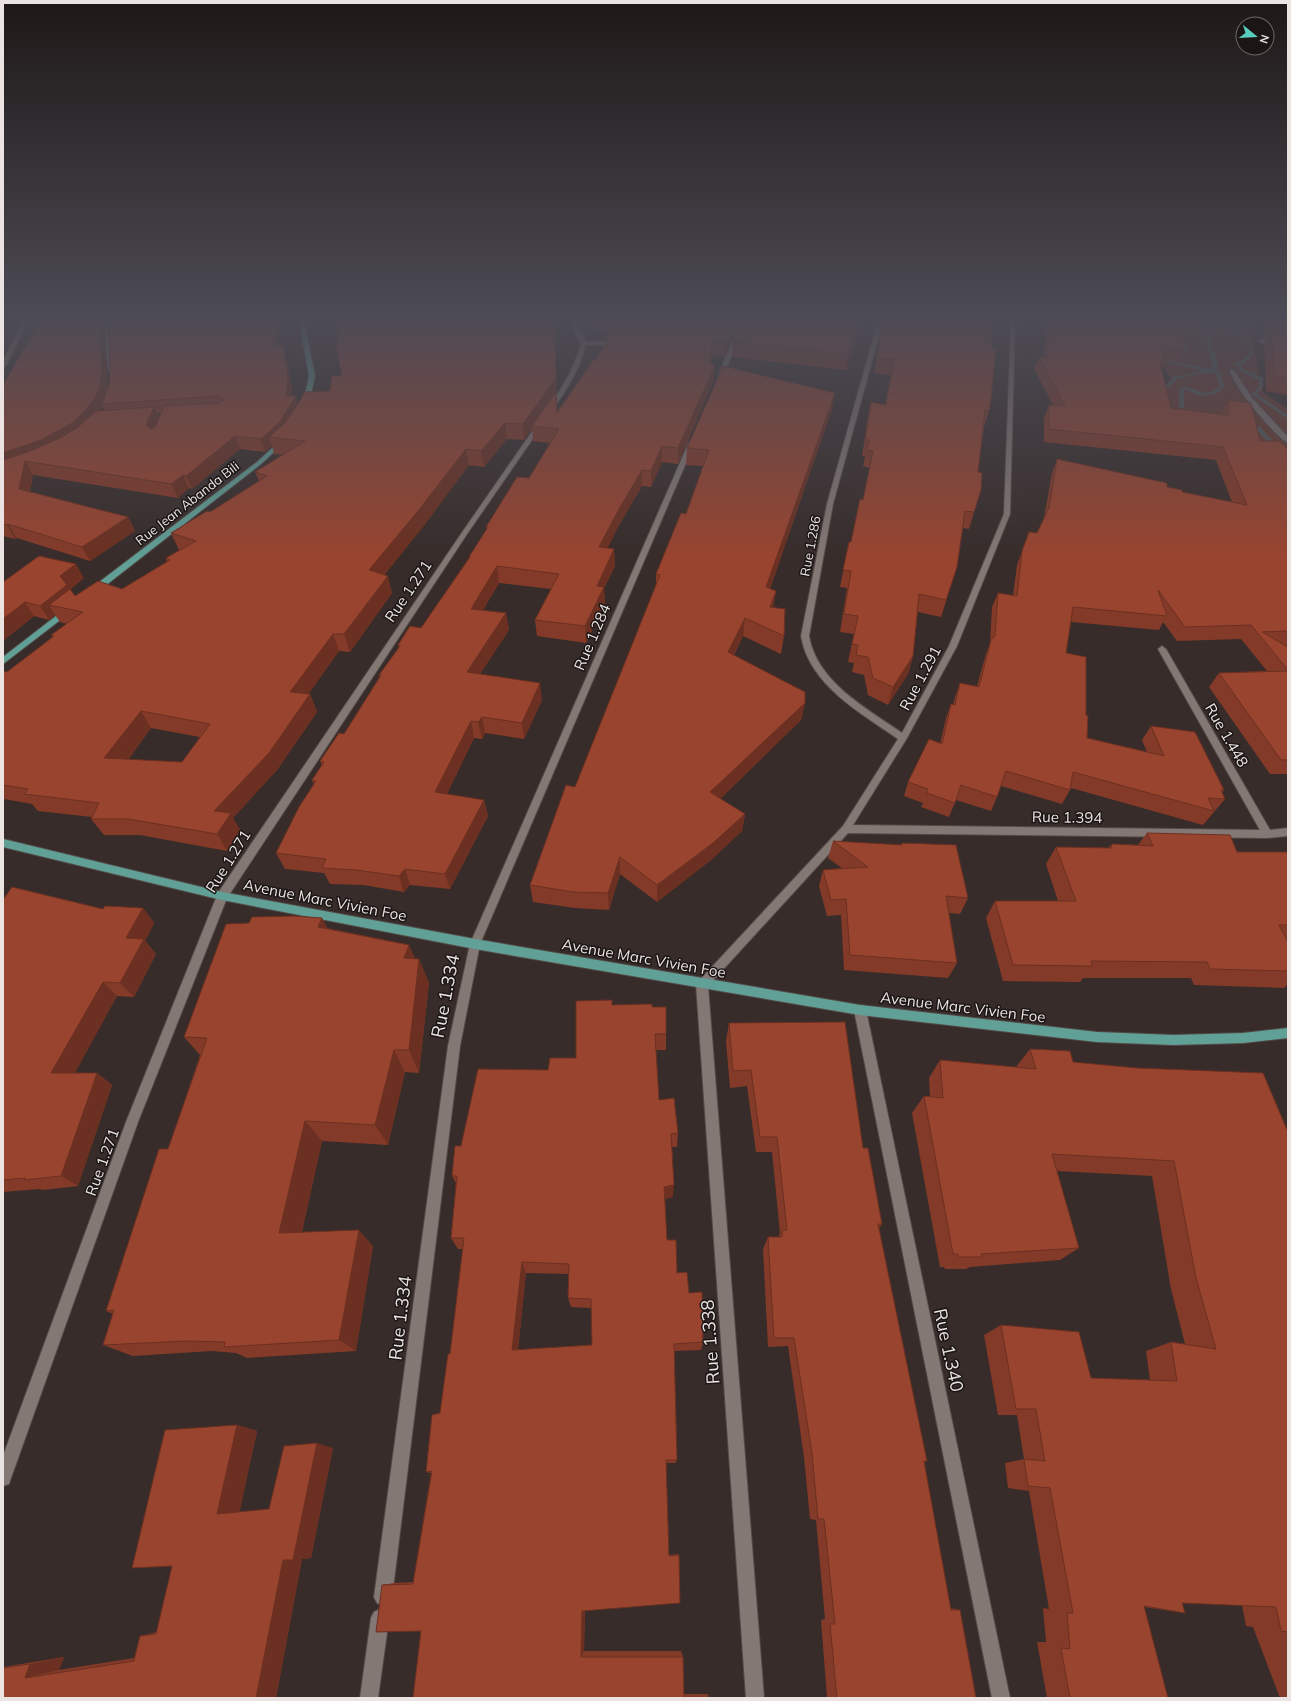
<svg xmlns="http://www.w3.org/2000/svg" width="1291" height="1701" font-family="Mulish,sans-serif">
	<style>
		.green { fill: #6d392d }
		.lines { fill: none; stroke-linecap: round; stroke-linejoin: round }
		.stream { fill: #535d5b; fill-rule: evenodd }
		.minor-casing { stroke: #534b48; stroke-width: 2 }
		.major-casing { stroke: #534b48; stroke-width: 2 }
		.minor { fill: #847874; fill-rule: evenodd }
		.major { fill: #60a096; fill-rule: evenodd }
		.wall { fill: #843a28; fill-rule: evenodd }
		.shaded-wall { fill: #6b3021 }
		.building { fill: #99442f; stroke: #6b3021; fill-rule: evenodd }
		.labels { text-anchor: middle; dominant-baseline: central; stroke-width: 3; stroke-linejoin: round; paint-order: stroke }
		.far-street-label { font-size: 13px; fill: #ebe4e2; stroke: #1b1615 }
		.street-label { font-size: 15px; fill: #ebe4e2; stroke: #1b1615 }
		.near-street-label { font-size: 18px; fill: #ebe4e2; stroke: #1b1615 }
	</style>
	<rect width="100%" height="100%" fill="#372c2a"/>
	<path class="green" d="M1164,321H1244L1250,327L1263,393L1288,409V463L1162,404L1170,377L1150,347Z"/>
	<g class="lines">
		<path class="stream" d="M1175,321H1179L1180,334L1188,350H1171L1169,349L1171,348H1183L1176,334Z
			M1204,321H1208C1212,328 1209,333 1211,340C1213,350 1219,361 1217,371L1220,373L1225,387C1217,394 1206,399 1196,394C1191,392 1189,390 1184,390V407L1179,408V388C1200,384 1197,401 1220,387L1216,374C1203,370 1193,377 1178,378C1173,384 1170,388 1162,387V385L1167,384L1175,376L1189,375L1202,370L1151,359L1153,358L1212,369C1211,359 1208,350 1206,340C1205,333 1207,328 1204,321Z
			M1221,321H1226L1250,342L1254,353L1245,363L1239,364L1245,370L1263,378V387L1257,394L1288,415V419L1251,394L1259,387V380L1241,372L1234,363L1242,361L1250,353C1247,337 1230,333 1221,321Z
			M1256,427H1260L1280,449V451H1276L1256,429Z"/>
		<defs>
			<path id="minor" d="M23,321H28L6,366L3,368V361Z
				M105,321H109L111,349L115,371L112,373L109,371L105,349Z
				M569,321H574L586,342L619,341L622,343L619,345H586C579,371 566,391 551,412L549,413L546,411C561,390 574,369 581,344Z
				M872,321H877L881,328L833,504L809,636C817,682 866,708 902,733L949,646L1004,514L1011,321H1015L1010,514L957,646L907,738L853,825L1260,830L1158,649L1162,646L1166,649L1270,830L1288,828V836L1267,838L848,833L708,986L764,1698H746L696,984L843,826L898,739C861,713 809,685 801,636L827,504L876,328Z
				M735,339L738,341L722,378L717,379L732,341Z
				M1261,339L1288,345V349L1259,342L1258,341Z
				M1230,370H1234L1252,398L1288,437V443C1276,438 1230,382 1230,370Z
				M538,423L543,424L467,534L227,898L138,1122L11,1478L9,1484L3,1486V1456L126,1122L218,893L461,534Z
				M692,440L695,442L480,944L460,1046L392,1597L389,1603L383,1606L377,1603L374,1597L448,1046L470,944L689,442Z
				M860,1005L864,1006L866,1010L1010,1698H992L854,1010L856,1006Z
				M380,1609L386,1612L389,1618L378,1698H360L371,1618L374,1612Z"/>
			<path id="major" d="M299,321H304L315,376L309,404L306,406L303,404L309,376Z
				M281,440L286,441L261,464L96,593H90V589L257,462Z
				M65,609H68L72,611L3,664V657Z
				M3,839L222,892L475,939L860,1005L1097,1032L1173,1035L1243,1033L1288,1028V1038L1243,1043L1173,1045L1097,1042L860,1015L475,949L222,900L3,847Z"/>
		</defs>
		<use href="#minor" class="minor-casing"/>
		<use href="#major" class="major-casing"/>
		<use href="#minor" class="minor"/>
		<use href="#major" class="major"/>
	</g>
	<path class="wall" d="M576,321H862L846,370L732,357L733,342L735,337L730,338V345L725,356L713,355L711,364L714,380L678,464L662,462L651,487L642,486L619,525L607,548L614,549L615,566L604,588L605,603L586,643L537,636L535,620L551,589L499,583L483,610L506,613L509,630L480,674L542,700L524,739L485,733L482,739L474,738L447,794L484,800L488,816L450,889L410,885L404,892L363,885L330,884L324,873L285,869L276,853L314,784L312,780L322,765L320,761L344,734L380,677L379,675L399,648L398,645L421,628L469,558V557L487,530L486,527L529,478L550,443L533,441L532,429L524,440L507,439L484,467L469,465L422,528L384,575L392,593L350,652L339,651L308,694H310L317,712L277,770L233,818L240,830L227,851L140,835H104L91,819L92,817L38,811L32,804L4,799L3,798V672H7L53,638L51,635L67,624L60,622L55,615L49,620L34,616L3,641V582L84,578L70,589L75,596L122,589L167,562L166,558L179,550L171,533L210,512L259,481L255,472L284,455L274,454L272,446L265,452L240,449L192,489L189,488L178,498L33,475L30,492L128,517L135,531L90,561L17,538L15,539L3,536V385L108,381L107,391L283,345L286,357L292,387L291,396L298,404L557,393L556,394L557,411L596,360L607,341V333L577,323ZM103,406L105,410H101ZM157,413H161L159,417ZM151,728L200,737L182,762L128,760Z
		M881,321H992L989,411L984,427L978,472L981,490L969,529L963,528L957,567L941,617L918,612L913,656L908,674L888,705L868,695L864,675L852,672L854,663L848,662L854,634L840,632L847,588L840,587L849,542H851L863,500L870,468L863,466L865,456H862L868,417L871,402L885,405L891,375L874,373L878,345L882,327L881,325Z
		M1044,321H1179L1183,350L1178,362L1164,360L1165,362L1162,369L1171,408L1221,414L1228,400L1260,441L1288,450V645H1286L1288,647V774H1270L1209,687L1219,673L1267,671L1241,639L1177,641L1163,622L1159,630L1071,622L1066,653L1087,738L1147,752L1142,740L1151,726L1224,790L1222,793L1225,799L1203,825L1071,788L1070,790L1062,804L1001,786L997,797L991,811L956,800L949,817L921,807L923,803L904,796L908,782L940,744L946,718L951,704L953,705L955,697L960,683L977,686L986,654L990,644L992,607L998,593L1013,596L1017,565L1029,532L1037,533L1044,518L1052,473L1057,459L1167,487L1182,492L1232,502L1216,460L1044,442V418L1049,405H1053L1034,369L1039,357H1044V347L1046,340L1044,328Z
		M1258,321H1288V395L1266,391L1264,345L1267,339L1263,338V332L1267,324Z
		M832,409L770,589L776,591L773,608L784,636L781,654L743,636L734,655L805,703L801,720L720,799L745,814L742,831L711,860L657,902L620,874L609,910L575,908L533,902L530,885L575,787L656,586V574L686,514L703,466L686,465L687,448Z
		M1147,833L1237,852H1288V984L1284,988L1194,985L1191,978H1083L1080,982L1003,981L986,918L995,901H1058L1046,864L1056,847L1108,848L1112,844L1138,845Z
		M833,841L901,845L902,843L968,898L960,914L949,913L957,963L948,978L844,970L841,915L827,916L819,886L823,870L842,868L828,858Z
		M3,900L103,909L143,908L154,923L145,941L156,954L134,997L117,996L74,1073H97L112,1085L78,1186L43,1190L39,1189L3,1192Z
		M322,918L327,928L409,945L415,959H419L429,983L419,1073L405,1072L388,1145L322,1141L302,1232L373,1246L356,1351L247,1358L236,1353L212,1351L133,1356L103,1345L113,1314L106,1311L168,1149L200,1055L184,1037L249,923Z
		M612,1005L652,1007L666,1034V1050H656L659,1100L678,1133L677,1147H672L673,1197L665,1199L667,1240L677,1273L689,1293L703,1342L701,1350L674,1351L677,1460L675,1463H666L669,1555L678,1554L679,1555L585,1611L584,1651H681L683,1657L684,1694H708L709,1698H413L421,1631L382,1585L394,1583L413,1582L431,1473L426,1472L440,1413L450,1354L463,1249H458L451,1238L456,1183L452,1176L461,1146L548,1070L576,1058ZM526,1273L569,1274L568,1298L571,1307L591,1308L592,1345L518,1350Z
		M729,1023L863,1148L882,1224L879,1228L927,1461L924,1462L950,1608L960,1610L976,1698H827L821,1620L825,1619L816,1520L810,1519L804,1457L788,1346L768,1347L763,1249L768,1237H779L780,1233L772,1152H756L747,1086L730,1088L726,1041Z
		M1030,1049L1073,1062L1288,1132V1698H1280L1253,1627L1246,1626L1242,1605L1182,1603L1185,1613L1144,1607L1168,1698H1047L1037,1642H1046L1043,1608L1049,1609L1029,1491L1008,1488L1005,1463L1024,1459L1017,1415H998L984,1335L1001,1325L1091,1378L1150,1380L1146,1351L1171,1342L1185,1344L1171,1289L1152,1176L1057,1171L1079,1248L1060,1260L970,1267L966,1269H945L944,1267H940L912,1113L924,1096L930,1097L929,1078L940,1060L1016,1067Z
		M237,1425L257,1431L239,1512L269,1509L333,1448L311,1558L302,1559L276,1698H3V1667L64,1657L59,1670L134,1658L140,1636L157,1632Z"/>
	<path class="shaded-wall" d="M3,321H8L3,330Z
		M99,321H104L108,381L106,400L102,404L103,406L100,413L91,425L3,469V453Z
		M275,321H278L280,358L276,346Z
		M555,321L557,393L556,394L558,428L532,426V429L524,440L523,424Z
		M744,321H773L759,334L735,338L736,323Z
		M860,321H862L846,370L848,354Z
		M731,330L730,345L725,356L726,342Z
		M713,340V355L708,378L709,364Z
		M283,345L286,357L292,387L290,405L296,396L299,408L283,436L269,437L272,446L265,452L261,439L286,396Z
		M715,365L714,380L678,464V448Z
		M835,393L832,409L764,605L766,587Z
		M154,407L160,420L152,438L146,425Z
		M505,423L507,439L484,467L481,451Z
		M235,436L240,449L192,489L186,476Z
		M662,446V462L651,487V471Z
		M466,449L469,465L422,528L374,588L369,570Z
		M25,461L33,475L27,503L19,489Z
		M642,470V486L619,525L600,564L599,547L619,509Z
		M183,475L189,488L178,498L171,484Z
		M128,517L135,531L90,561L82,547Z
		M8,524L17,538L15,539L7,525Z
		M614,549L615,566L604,588L605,603L586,643L585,626L597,586Z
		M76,564L84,578L70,590L49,605L55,615L49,620L40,606L60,576Z
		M497,566L499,583L474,625L471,609Z
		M388,576L392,593L350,652L344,634Z
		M776,591L773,608L770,607Z
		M25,602L34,616L3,641V619Z
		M506,613L509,630L470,689L467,672Z
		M745,618L743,636L726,670L728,652Z
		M333,634L339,651L298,709L290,692Z
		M913,656L908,674L888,705L893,687Z
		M540,683L542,700L524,739L522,723Z
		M310,694L317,712L277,770L233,818L240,830L227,851L217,834L214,811Z
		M805,703L801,720L709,810L710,792Z
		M141,711L151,728L116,776L104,758Z
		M482,717L485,733L482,739L478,722Z
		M471,721L474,738L440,808L435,792Z
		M484,800L488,816L450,889L445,874Z
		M745,814L742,831L711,860L657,902V885Z
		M620,857V874L609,910L608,893Z
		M405,869L410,885L404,892L399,876Z
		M143,908L154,923L145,941L156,954L134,997L120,983L126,938Z
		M322,918L335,944L318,927Z
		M409,945L418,967L419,959L429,983L419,1073L409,1050L404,958Z
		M103,982L117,996L68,1086L51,1073Z
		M394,1050L405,1072L388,1145L375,1125Z
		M97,1073L112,1085L78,1186L61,1176Z
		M305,1121L322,1141L298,1249L279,1233Z
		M674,1185L673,1197L663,1199L664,1187Z
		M359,1230L373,1246L356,1351L339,1340Z
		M522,1262L526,1273L517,1357L512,1350Z
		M237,1425L257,1431L239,1515L217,1514Z
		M317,1443L333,1448L311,1558L302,1559L276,1698H256L283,1560Z
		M585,1608L584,1651L581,1657L582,1611Z
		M64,1657L59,1670L25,1678L30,1664Z"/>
	<path class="building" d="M40,321H99L102,368L100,387L94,400L84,412L72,423L41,440L3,453V385Z
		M107,321H275L276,346L283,345L288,375L286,396H296L279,423L261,439L235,436L186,476L183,475L171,484L25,461L19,489L128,517L82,547L8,524L7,525L3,524V460L28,452L62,437L78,427L96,411L154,407L146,425L151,429L155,427L164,406L219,403L224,400L219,396L102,404L109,385L110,372L109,346Z
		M339,321H555L556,378L523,424L505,423L481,451L466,449L418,511L369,570L388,576L344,634H333L290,692L310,694L269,753L214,811L231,813L217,834L128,819H91L99,803L24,794L28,789L3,785V672L4,671L7,672L54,636L51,635L83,612L49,605L70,589L75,596L98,581L122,589L170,560L166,558L196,541L171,533L207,511L210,512L267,476L255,472L305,441L269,437L284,424L301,399L304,392L330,391L332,376H342L336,348ZM141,711L210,724L182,762L104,758Z
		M607,321H744L736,323L607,325Z
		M770,321H860L848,354L733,342L739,329L764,324Z
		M883,321H992L991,349L996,350L991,399L989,411L985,410L978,472L982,473L981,490L974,512L965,511L957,567L946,600L919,594L913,656L893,687L873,678L868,657L856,655L858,645L852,644L858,616L844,614L851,571L843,570L849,542H851L860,499L863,500L873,451L866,450L870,440H865L871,402L886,405L894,359L877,358L881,330Z
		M1049,321H1179L1185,329L1183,350L1160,346L1165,362H1160L1171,408L1228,415V400L1251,403L1260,441H1280L1288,450V631L1262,632L1288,647V670L1251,625L1185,627L1158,590L1167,616L1073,607L1066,653L1086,657V715L1088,716L1087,738L1164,756L1151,726L1195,732L1224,790H1221L1225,799L1208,798L1214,811L1073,772L1070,790L1006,771L997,797L961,785L955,803L927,793L928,789L908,782L929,739L942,744L951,704L955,705L960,683L979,687L991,640L995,636L998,593L1017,596L1022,551L1029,532L1037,533L1049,508L1057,459L1167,483V487L1182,490V492L1247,505L1223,447L1049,429V405L1065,406L1039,357L1048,358V335H1051Z
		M1271,321H1288V328L1271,323Z
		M731,330L726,342L713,340L709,364L715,365L678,448L662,446L651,471L642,470L619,509L599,547L614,549L597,586L604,587L585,626L535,620L559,574L497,566L471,609L506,613L467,672L540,683L522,723L482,717L478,722L471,721L435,792L484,800L445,874L405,869L399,876L356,870L322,868L326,859L276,853L299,807L316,781L312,780L324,762L320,761L339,733L344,734L381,675H379L400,646L398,645L410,626L421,628L470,557H469L488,527H486L517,477L529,478L559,429L532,426L556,392L557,413L593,360H596L607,341V332Z
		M1271,330L1288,334V378L1275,375Z
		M723,366L835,393L766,587L776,591L770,607L785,609L784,636L745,618L728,652L805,692V703L710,792L745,814L713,843L657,885L620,857L608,893L573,892L530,885L566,785L575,787L660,575L656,574L681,513L686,514L709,450L687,448Z
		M39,556L76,564L60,576L67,585L40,606L25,602L3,619V582Z
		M1288,671V760H1281L1219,673Z
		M1147,833L1230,835L1237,852H1288V925H1279L1288,942V971L1210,969L1207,962L1091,961L1092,966L1013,965L995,901H1076L1056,847L1111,848L1112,844L1153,846Z
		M833,841L902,845V843L956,845L968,898L946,896L957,963L850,955L846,899L831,900L823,870L868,867Z
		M12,887L103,909L105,906L143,908L126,938L144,939L120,983L103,982L51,1073H97L61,1176L24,1180L25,1178L3,1180V900Z
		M294,916L322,918L318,927L409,945L404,958L419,959L409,1050H394L375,1125L305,1121L279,1233L359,1230L339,1340L224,1347L225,1342L186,1341L103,1345L114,1310L106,1311L159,1149H168L207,1038L184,1037L226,924L249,923L252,917Z
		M612,1000V1005L652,1004V1007H666V1034H655L659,1100L674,1098L678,1133L671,1134L674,1185L664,1187L667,1240H676L677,1273L687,1272L689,1293L702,1292L703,1342L674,1344L677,1460H666L669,1556L679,1555L680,1603L582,1611L581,1657H683L684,1698H413L421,1631L376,1632L382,1585L413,1584L432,1471L426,1472L432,1415L440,1413L448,1354H450L464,1238H451L457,1176H452L455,1146H461L478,1069L548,1070L550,1058H576V1001ZM522,1262L569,1264L568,1298L591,1299L592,1345L512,1350Z
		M845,1022L863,1148H868L882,1224H878L927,1461H924L951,1610H960L976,1698H837L830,1624H835L824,1519H818L812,1453L794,1338H774L768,1237H782V1230H787L777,1137H760L751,1070L733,1071L729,1023Z
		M1030,1049L1070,1051L1073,1062L1137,1068L1263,1073L1288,1132V1632L1281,1631L1276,1607L1182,1603L1185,1613L1144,1606L1168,1698H1070L1061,1648L1070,1649L1067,1613H1073L1050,1488L1028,1486L1024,1459L1045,1461L1036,1409H1016L1001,1325L1079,1332L1091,1378L1177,1381L1171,1342L1216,1349L1196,1278L1174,1161L1052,1154L1079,1248L981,1254L982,1257H959L958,1254H953L924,1096L943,1098L940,1060L1036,1069Z
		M237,1425L217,1514L269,1509L284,1446L317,1443L293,1560H283L256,1698H3V1668L30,1664L25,1678L134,1661L140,1636L156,1634L172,1566L132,1568L165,1430Z"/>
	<linearGradient id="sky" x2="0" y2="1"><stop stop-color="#1e1817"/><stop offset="0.57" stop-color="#4d4b55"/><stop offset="1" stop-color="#4d4b55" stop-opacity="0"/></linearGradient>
	<rect width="1291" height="560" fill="url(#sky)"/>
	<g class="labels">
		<g class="far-street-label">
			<text transform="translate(187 503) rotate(-38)">Rue Jean Abanda Bili</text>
			<text transform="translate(810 546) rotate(-79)">Rue 1.286</text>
		</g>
		<g class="street-label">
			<text transform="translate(408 591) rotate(-56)">Rue 1.271</text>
			<text transform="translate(592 637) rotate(-67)">Rue 1.284</text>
			<text transform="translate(920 678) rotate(-62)">Rue 1.291</text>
			<text transform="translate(1227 735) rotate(60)">Rue 1.448</text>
			<text transform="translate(1067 817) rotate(1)">Rue 1.394</text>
			<text transform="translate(228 861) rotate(-58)">Rue 1.271</text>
			<text transform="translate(325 900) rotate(11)">Avenue Marc Vivien Foe</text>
			<text transform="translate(644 958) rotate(10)">Avenue Marc Vivien Foe</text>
			<text transform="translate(963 1007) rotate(7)">Avenue Marc Vivien Foe</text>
			<text transform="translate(102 1162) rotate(-70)">Rue 1.271</text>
		</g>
		<g class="near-street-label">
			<text transform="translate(445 996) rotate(-79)">Rue 1.334</text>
			<text transform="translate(400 1318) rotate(-83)">Rue 1.334</text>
			<text transform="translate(710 1342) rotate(-94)">Rue 1.338</text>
			<text transform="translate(949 1350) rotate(78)">Rue 1.340</text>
		</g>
	</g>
	<rect width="1291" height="1701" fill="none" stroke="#ebe4e2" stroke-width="8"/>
	<g transform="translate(1255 36) rotate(108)"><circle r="19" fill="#1b1615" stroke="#6e6867"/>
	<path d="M0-3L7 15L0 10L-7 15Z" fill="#58cebf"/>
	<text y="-6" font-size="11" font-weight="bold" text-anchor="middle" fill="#ebe4e2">N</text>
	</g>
</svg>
